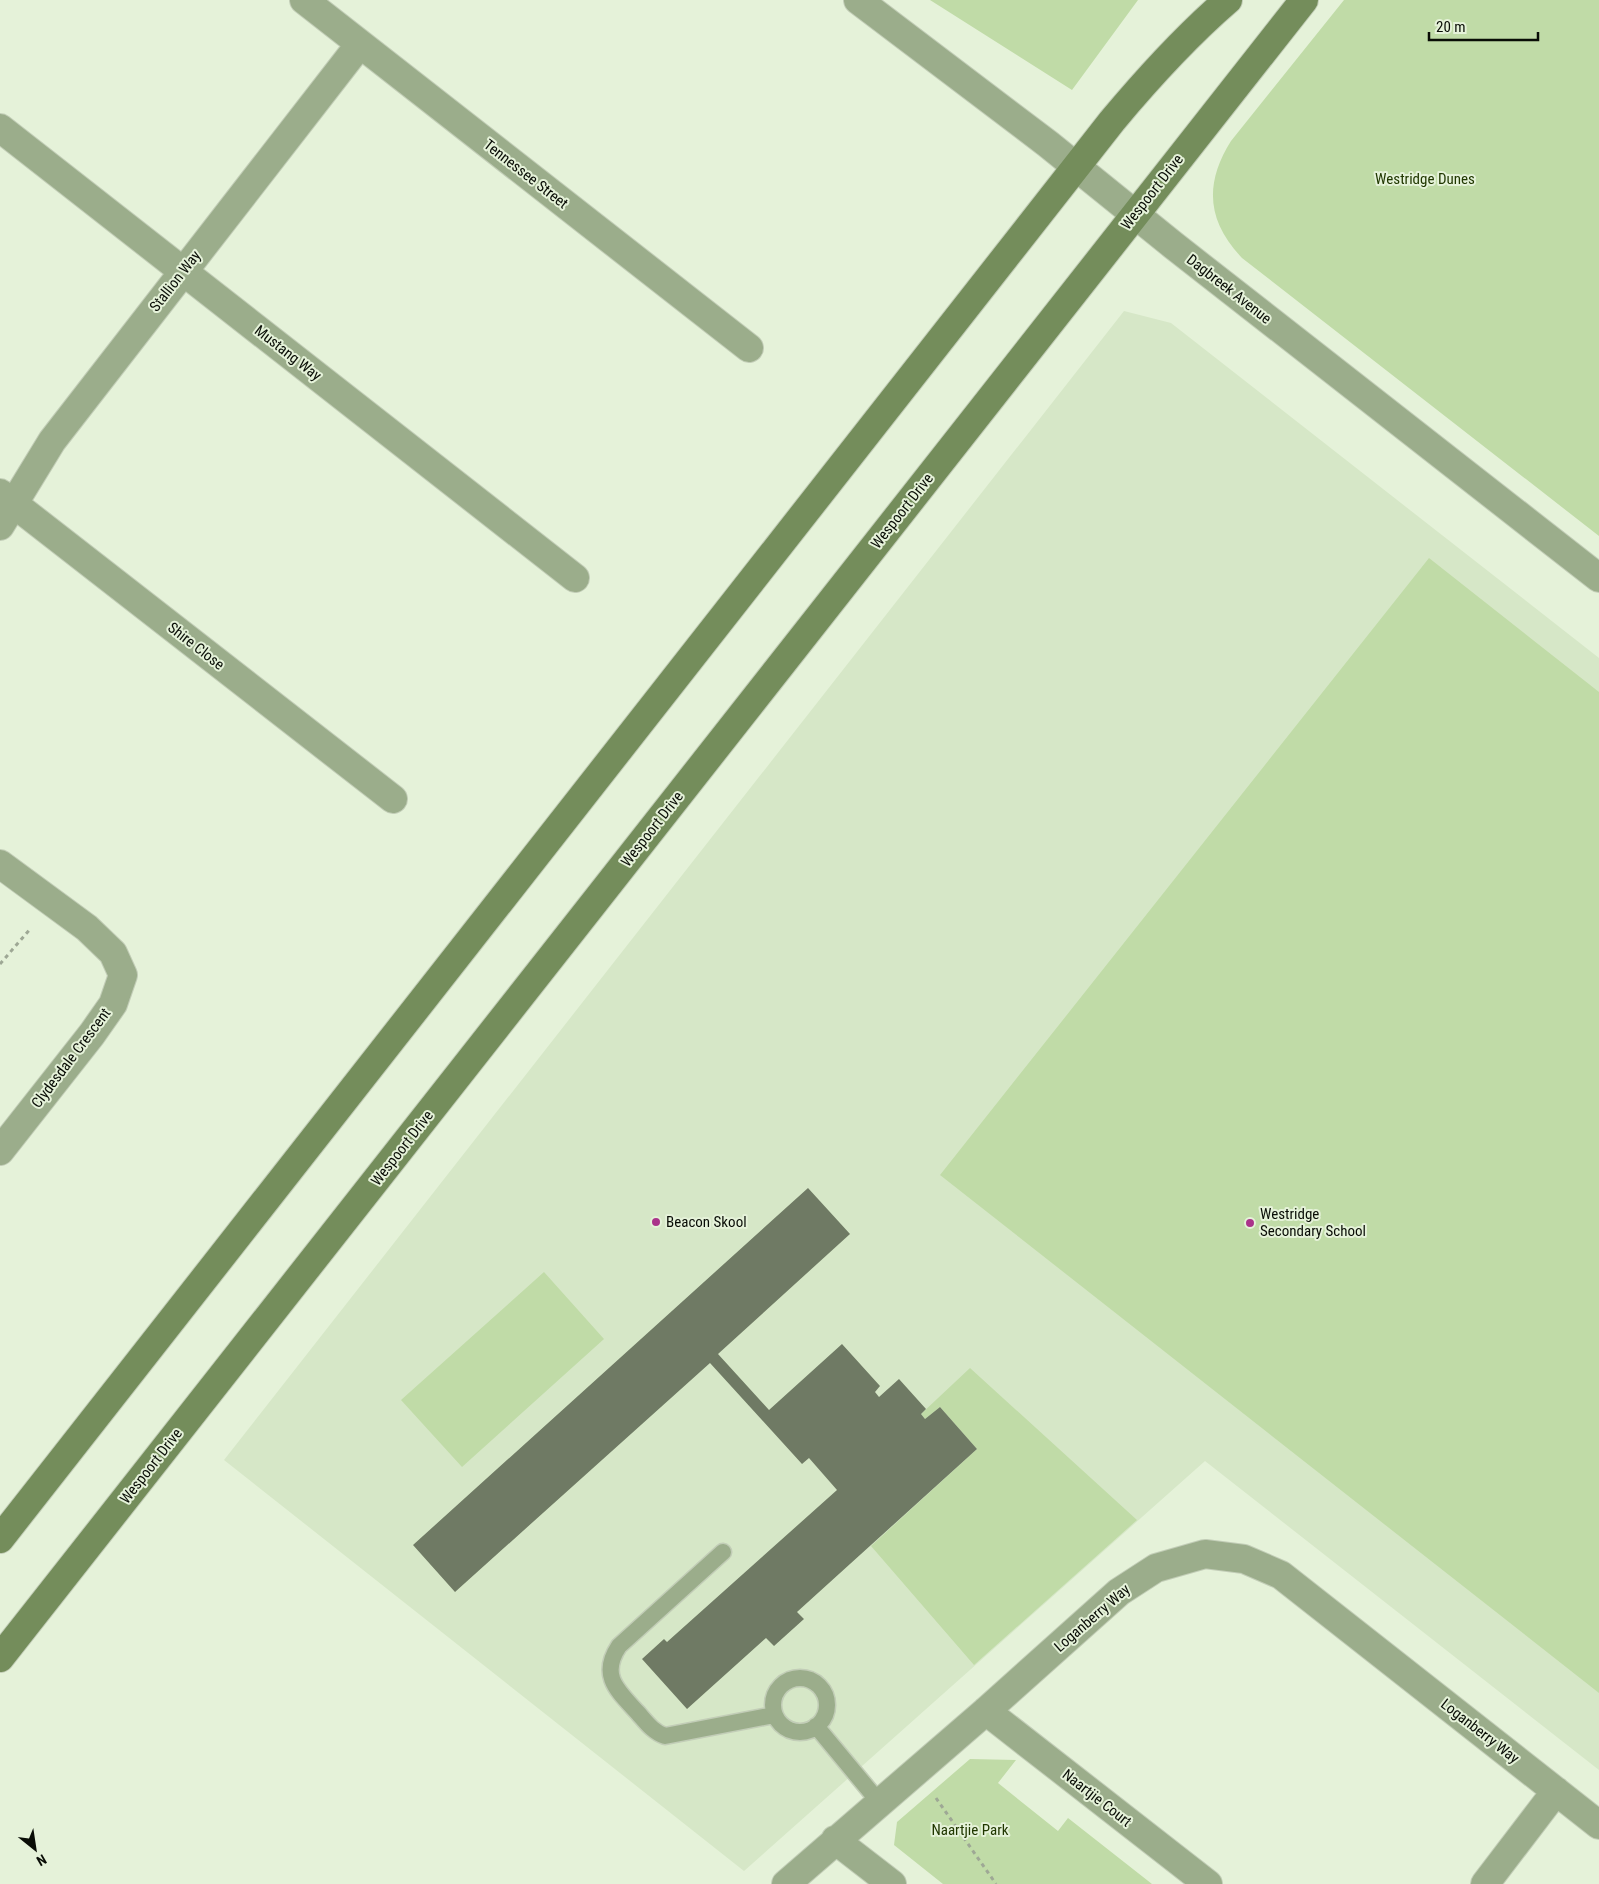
<svg xmlns="http://www.w3.org/2000/svg" width="1599" height="1884" font-family="'Roboto Condensed',sans-serif">
	<style>
		.built { fill: #d6e7c7 }
		.green { fill: #c0dba7 }
		.building { fill: #6f7a64 }
		.lines { fill: none; stroke-linecap: round; stroke-linejoin: round }
		.service-casing { stroke: #c2cdb7; stroke-width: 19 }
		.minor-casing { stroke: #c2cdb7; stroke-width: 30 }
		.tertiary-casing { stroke: #c2cdb7; stroke-width: 30 }
		.secondary-casing { stroke: #c2cdb7; stroke-width: 30 }
		.path { stroke: #9ea895; stroke-width: 3; stroke-dasharray: 4 4; stroke-linecap: butt }
		.service { stroke: #9bad8b; stroke-width: 16 }
		.minor { stroke: #9bad8b; stroke-width: 28 }
		.tertiary { stroke: #9bad8b; stroke-width: 28 }
		.secondary { stroke: #748d5b; stroke-width: 28 }
		.poi-dot { fill: #aa338a; stroke: #e5f2d9; stroke-width: 2 }
		.labels { text-anchor: middle; dominant-baseline: central; stroke-width: 4; stroke-linejoin: round; paint-order: stroke }
		.street-label { font-size: 15px; fill: #090d06; stroke: #e5f2d9 }
		.park-label { font-size: 15px; fill: #203700; stroke: #e5f2d9 }
		.poi-label { font-size: 15px; fill: #090d06; stroke: #e5f2d9; text-anchor: start }
	</style>
	<rect width="100%" height="100%" fill="#e5f2d9"/>
	<path class="built" d="M1124,311L1171,323L1599,658V1770L1205,1461L744,1871L224,1460Z"/>
	<path class="green" d="M930,0H1138L1072,90Z
		M1344,0H1599V536L1242,258C1207,221 1204,184 1231,141Z
		M1429,558L1599,692V1693L940,1175Z
		M544,1272L604,1339L462,1467L401,1400Z
		M970,1368L1137,1520L974,1665L871,1546L977,1449L940,1407L925,1419L921,1414Z
		M970,1759L1016,1760L998,1783L1058,1831L1068,1818L1152,1884H943L894,1845L897,1822Z"/>
	<path class="building" d="M808,1188L850,1234L718,1354L769,1410L842,1344L880,1386L875,1392L879,1397L899,1379L926,1409L921,1414L925,1419L940,1407L977,1449L797,1612L804,1619L774,1646L766,1638L687,1709L642,1659L664,1639L667,1642L837,1490L809,1458L802,1464L710,1363L455,1592L413,1545Z"/>
	<g class="lines">
		<defs>
			<path id="service" d="M723,1552L619,1646C599,1676 618,1691 638,1713C646,1722 653,1732 665,1736L774,1715
				M773 1705a27 27 0 1 1 54 0a27 27 0 1 1-54 0Z
				M816,1726L879,1802"/>
			<path id="minor" d="M304,0L749,348
				M0,128L575,578
				M0,493L393,799
				M0,526L52,441L360,44
				M0,864L87,928L113,953L123,975L113,1004L92,1034L0,1151
				M986,1711L1208,1884
				M835,1840L892,1884
				M786,1884L986,1711L1119,1592L1156,1568L1205,1554L1244,1559L1281,1575L1599,1825
				M1485,1884L1556,1791"/>
			<path id="tertiary" d="M858,0L1048,144L1173,245L1599,578"/>
			<path id="secondary" d="M0,1539L1112,121C1148,78 1185,37 1228,0
				M0,1658L1304,0"/>
		</defs>
		<use href="#service" class="service-casing"/>
		<use href="#minor" class="minor-casing"/>
		<use href="#tertiary" class="tertiary-casing"/>
		<use href="#secondary" class="secondary-casing"/>
		<path class="path" d="M0,964L31,928
			M936,1798L996,1884"/>
		<use href="#service" class="service"/>
		<use href="#minor" class="minor"/>
		<use href="#tertiary" class="tertiary"/>
		<use href="#secondary" class="secondary"/>
	</g>
	<g class="poi-dot">
		<circle cx="656" cy="1222" r="5"/>
		<circle cx="1250" cy="1223" r="5"/>
	</g>
	<g class="labels">
		<g class="street-label">
			<text transform="translate(526 174) rotate(38)">Tennessee Street</text>
			<text transform="translate(1152 192) rotate(-52)">Wespoort Drive</text>
			<text transform="translate(175 281) rotate(-52)">Stallion Way</text>
			<text transform="translate(1229 289) rotate(38)">Dagbreek Avenue</text>
			<text transform="translate(288 353) rotate(38)">Mustang Way</text>
			<text transform="translate(902 511) rotate(-52)">Wespoort Drive</text>
			<text transform="translate(196 646) rotate(38)">Shire Close</text>
			<text transform="translate(652 829) rotate(-52)">Wespoort Drive</text>
			<text transform="translate(71 1058) rotate(-53)">Clydesdale Crescent</text>
			<text transform="translate(402 1148) rotate(-52)">Wespoort Drive</text>
			<text transform="translate(151 1466) rotate(-52)">Wespoort Drive</text>
			<text transform="translate(1092 1618) rotate(-41)">Loganberry Way</text>
			<text transform="translate(1480 1731) rotate(38)">Loganberry Way</text>
			<text transform="translate(1097 1798) rotate(38)">Naartjie Court</text>
		</g>
		<g class="park-label">
			<text x="1425" y="179">Westridge Dunes</text>
			<text x="970" y="1830">Naartjie Park</text>
		</g>
		<g class="poi-label">
			<text x="1260" y="1214">Westridge<tspan x="1260" dy="17">Secondary School</tspan></text>
			<text x="666" y="1222">Beacon Skool</text>
		</g>
	</g>
	<g transform="translate(35 1849) rotate(150)" stroke="#e5f2d9" stroke-width="4" paint-order="stroke">
	<path d="M0-4L9 19L0 12L-9 19Z" fill="#090d06"/>
	<text y="-8" font-size="14" font-weight="bold" text-anchor="middle" fill="#090d06">N</text>
	</g>
	<path d="M1429 32v8h109v-8" fill="none" stroke="#090d06" stroke-width="2.5"/>
	<text x="1436" y="32" font-size="15" fill="#090d06" stroke="#e5f2d9" stroke-width="4" paint-order="stroke">20 m</text>
</svg>
